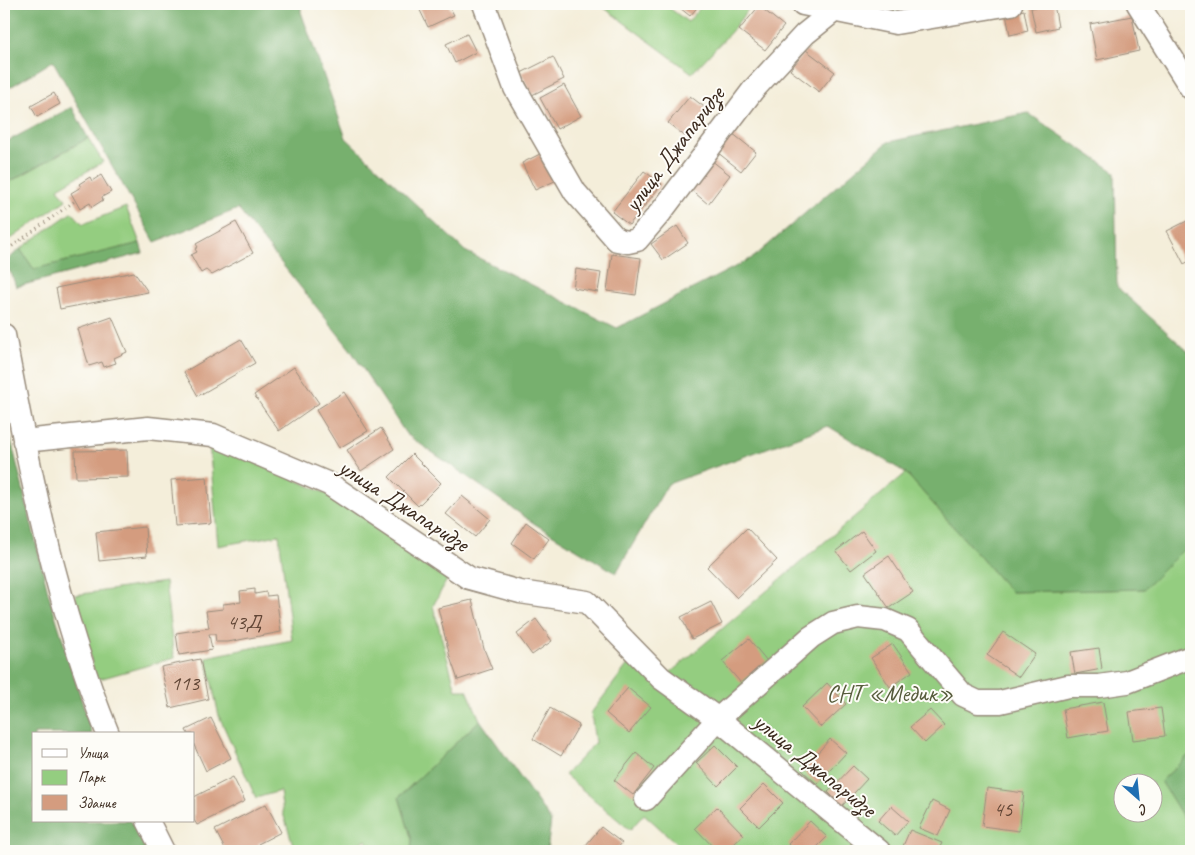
<svg xmlns="http://www.w3.org/2000/svg" width="1195" height="855" font-family="Caveat,sans-serif">
	<style>
		.green { fill: #94cd80; stroke: #687c4f; fill-rule: evenodd }
		.forest { fill: #77b06e; stroke: #596d46 }
		.building { fill: #d49c7f }
		.lines { fill: none; stroke-linecap: round; stroke-linejoin: round }
		.minor-casing { stroke: #988c7c; stroke-width: 25 }
		.path { stroke: #988c7c; stroke-width: 3; stroke-dasharray: 1 4; stroke-linecap: butt }
		.minor { stroke: #fff; stroke-width: 22 }
		.labels { text-anchor: middle; dominant-baseline: central; stroke-width: 4; stroke-linejoin: round; paint-order: stroke }
		.number-label { font-size: 21px; fill: #614636 }
		.street-label { font-size: 24px; fill: #3b2a1e; stroke: #fdfcf7 }
		.park-label { font-size: 24px; fill: #565b3b; stroke: #fdfcf7 }
	</style>
	<rect width="100%" height="100%" fill="#fdfcf7"/>
	<filter id="ink" filterUnits="userSpaceOnUse"><feTurbulence type="fractalNoise" baseFrequency=".02" numOctaves="2"/><feDisplacementMap in="SourceGraphic" scale="10" xChannelSelector="R" yChannelSelector="G"/><feConvolveMatrix kernelMatrix="1 2 1 2 8 2 1 2 1" color-interpolation-filters="sRGB"/></filter>
	<filter id="wash" filterUnits="userSpaceOnUse"><feTurbulence type="fractalNoise" baseFrequency=".0096" numOctaves="4" result="noise"/><feDisplacementMap in="SourceGraphic" scale="20" xChannelSelector="R" yChannelSelector="G"/><feGaussianBlur stdDeviation="1.12" result="paint"/><feColorMatrix in="noise" values="0 0 0 0 0 0 0 0 0 0 0 0 0 0 0 0 0 1.4 0 .05"/><feComposite in="paint" operator="in"/></filter>
	<g filter="url(#wash)">
		<rect width="100%" height="100%" fill="#f4eeda"/>
		<path class="green" d="M599,4H664L688,22L703,4H752L731,32L692,73Z
			M884,4H932V12L883,15Z
			M88,138L103,162L58,188L66,200L11,239L4,229V185Z
			M126,207L140,243L34,270L20,249L72,212L83,224Z
			M209,442L330,495L450,574L433,606L456,690H467L480,720L399,797L412,840L411,851H371L366,840L344,851H295L283,813L280,791L256,798L219,716L206,657L292,640L279,535L218,546Z
			M906,473L1011,592L1144,589L1191,542V753L1162,781L1191,830V851H685L644,814L630,830L565,775L595,743L591,713L632,659L658,683ZM1122,782H1152V812H1122Z
			M165,582L174,658L96,680L75,595Z"/>
		<path class="forest" d="M4,4H301V12L346,138L465,251L617,328L754,257L888,142L1028,113L1115,172L1117,287L1191,354V542L1144,589L1011,592L906,473L828,426L668,484L616,573L535,524L406,434L350,349L238,209L155,242L53,61L4,91Z
			M72,107L88,138L4,185V143Z
			M140,243L143,253L16,287L12,275L4,263L20,249L34,269Z
			M4,411L48,592L92,734H34V821H131L147,851H4Z
			M480,720L551,821L547,851H411L412,840L399,797Z
			M1191,753V830L1161,781Z"/>
		<g id="blocks">
			<path class="building" d="M417,4H448L454,15L428,27Z
				M675,4H700L690,16Z
				M1054,4L1058,27L1036,32L1031,8Z
				M759,6L784,26L765,50L739,30Z
				M1024,10L1028,31L1010,35L1006,14Z
				M1132,16L1139,51L1097,60L1090,24Z
				M467,34L476,52L455,63L446,44Z
				M806,50L835,72L819,92L790,70Z
				M553,57L564,79L532,95L521,73Z
				M564,85L581,116L557,129L540,98Z
				M54,93L60,104L37,117L31,106Z
				M690,96L708,110L686,137L668,123Z
				M732,133L756,152L741,171L717,152Z
				M544,152L557,180L535,190L522,163Z
				M711,160L730,175L708,204L689,188Z
				M644,171L662,184L629,225L612,212Z
				M101,175L111,192L102,197L103,200L92,207L90,203L80,209L71,193L81,187L79,184L90,177L92,181Z
				M1191,219V260L1184,264L1167,231Z
				M236,222L253,253L212,275L206,270L201,273L191,255L197,252L195,249L198,247L196,244Z
				M677,226L688,243L663,260L651,244Z
				M612,254L641,258L636,295L607,291Z
				M576,269L601,273L598,292L573,288Z
				M134,272L148,292L60,309L56,288Z
				M112,317L127,352L114,358L116,363L104,367L102,362L89,366L78,329Z
				M241,339L255,363L198,396L184,372Z
				M294,367L319,403L279,431L254,395Z
				M344,392L368,431L339,448L316,410Z
				M381,428L394,449L361,471L347,450Z
				M127,450L128,477L76,478L75,451Z
				M412,454L441,483L418,506L389,477Z
				M207,477L211,523L175,526L171,480Z
				M462,496L490,519L475,537L446,514Z
				M526,522L549,539L534,559L512,543Z
				M145,527L147,556L99,561L96,532Z
				M747,528L777,560L737,598L707,567Z
				M862,531L876,551L851,570L836,551Z
				M889,556L913,592L889,608L865,573Z
				M255,589V594L266,592L267,596L276,595L281,632L228,642H216L215,634H209L212,650L179,655L176,633L209,628L206,611L223,609V604L241,602L240,591Z
				M472,600L484,649L492,669L458,680L450,657L438,608Z
				M711,602L722,624L692,639L681,617Z
				M536,619L552,641L532,655L517,634Z
				M1003,632L1035,654L1019,677L987,655Z
				M749,639L767,661L741,683L722,661Z
				M893,644L912,672L890,687L871,658Z
				M1099,648L1102,669L1075,674L1071,652Z
				M200,659L208,699L170,708L161,667Z
				M827,683L846,704L821,727L802,707Z
				M628,688L651,707L629,733L606,713Z
				M1103,702L1108,731L1068,738L1063,709Z
				M550,708L579,725L561,756L533,739Z
				M1161,708L1165,736L1133,740L1129,712Z
				M930,710L944,725L925,743L910,727Z
				M211,718L231,758L206,771L194,745V734H188L186,730Z
				M830,739L846,753L817,784L802,770Z
				M715,745L737,767L718,786L696,763Z
				M636,753L654,768L633,795L614,780Z
				M853,766L867,779L842,806L828,792Z
				M233,777L245,801L197,825L194,820V797Z
				M764,784L783,803L759,827L740,808Z
				M987,788L1024,793L1019,831L982,826Z
				M932,801L950,810L938,836L919,828Z
				M266,804L281,832L258,844L260,847L251,851L249,848L243,851H226L215,830Z
				M891,806L908,821L895,836L878,821Z
				M717,807L744,835L726,851H717L695,828Z
				M810,821L827,837L813,851H795L788,844Z
				M601,827L622,843L615,851H581Z
				M910,830L942,843L938,851H905L906,848L903,846Z"/>
		</g>
	</g>
	<g filter="url(#ink)">
		<use href="#blocks" fill-opacity="0" stroke="#988c7c" stroke-width="1"/>
		<g class="lines">
			<defs>
				<path id="minor" d="M484,4L515,88L575,192L617,240L628,242L637,240L661,212L753,90L805,34L835,10
					M803,4L896,23L1011,4
					M1138,4L1191,88
					M4,335C29,470 56,606 108,734
					M24,441L148,428L213,435L329,484L469,578L520,592L587,602L661,678L718,719L879,851
					M646,799L718,719L811,637L833,623L858,617L885,620L908,630L963,695L978,702H1000L1068,686H1099L1127,682L1191,657
					M148,821L163,851"/>
			</defs>
			<use href="#minor" class="minor-casing"/>
			<path class="path" d="M4,252L75,201"/>
			<use href="#minor" class="minor"/>
		</g>
	</g>
	<g class="labels">
		<g class="number-label">
			<text x="244" y="622">43Д</text>
			<text x="185" y="683">113</text>
			<text x="1003" y="809">45</text>
		</g>
		<g class="street-label">
			<text transform="translate(674 149) rotate(-53)">улица Джапаридзе</text>
			<text transform="translate(404 505) rotate(33)">улица Джапаридзе</text>
			<text transform="translate(815 765) rotate(39)">улица Джапаридзе</text>
		</g>
		<g class="park-label">
			<text x="890" y="693">СНТ «Медик»</text>
		</g>
	</g>
	<rect width="1195" height="855" fill="none" stroke="#fdfcf7" stroke-width="20"/>
	<rect x="32" y="732" width="162" height="90" fill="#fdfcf7" stroke="#afa8a0"/>
	<rect x="42" y="749" width="25" height="8" fill="#ffffff" stroke="#afa8a0"/>
	<text x="78" y="758" font-size="15" fill="#3b2a1e">Улица</text>
	<rect x="42" y="770" width="25" height="15" fill="#94cd80" stroke="#afa8a0"/>
	<text x="78" y="782" font-size="15" fill="#3b2a1e">Парк</text>
	<rect x="42" y="795" width="25" height="15" fill="#d49c7f" stroke="#afa8a0"/>
	<text x="78" y="808" font-size="15" fill="#3b2a1e">Здание</text>
	<g transform="translate(1138 798) rotate(153)"><circle r="24" fill="#fdfcf7" stroke="#afa8a0"/>
	<path d="M0-4L9 19L0 12L-9 19Z" fill="#1f6fb2"/>
	<text y="-8" font-size="14" font-weight="bold" text-anchor="middle" fill="#3b2a1e">С</text>
	</g>
</svg>
